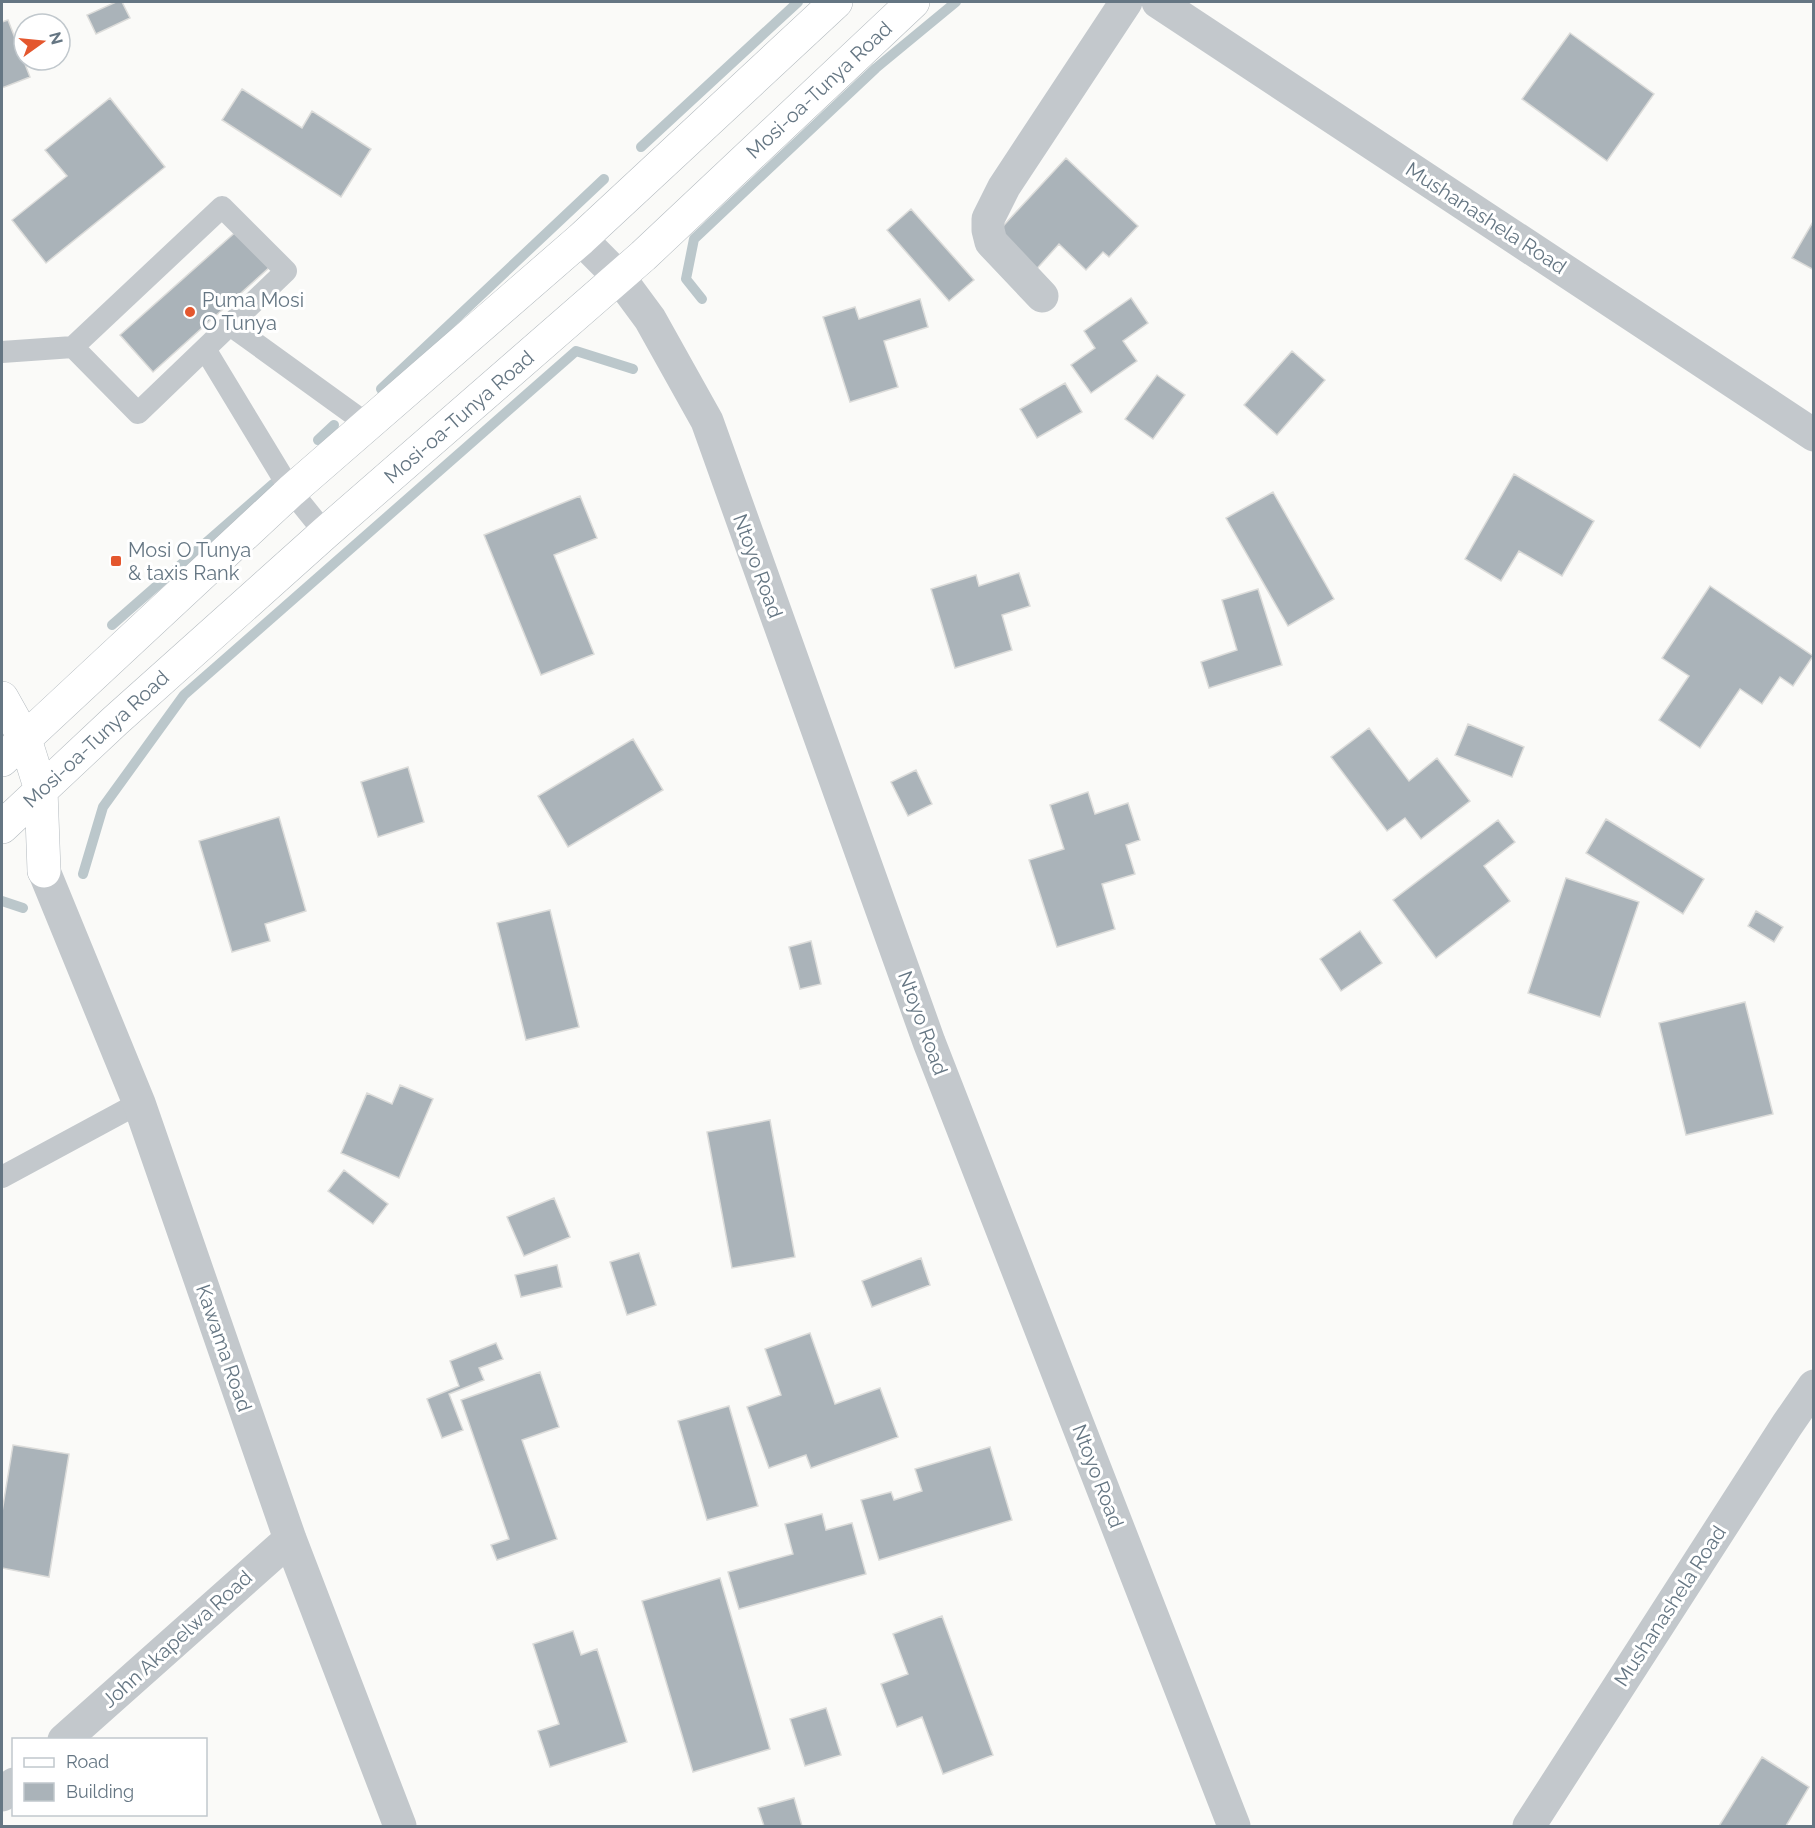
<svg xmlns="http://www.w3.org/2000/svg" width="1815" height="1828" font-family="Raleway,sans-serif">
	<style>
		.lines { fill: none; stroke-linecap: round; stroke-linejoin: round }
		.stream { stroke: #bbc7cb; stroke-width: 10 }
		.building { fill: #aab3b9; stroke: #dcdcda; stroke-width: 1.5 }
		.secondary-casing { stroke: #b3babf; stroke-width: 34 }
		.lane { stroke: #c3c8cc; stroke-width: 22 }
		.street { stroke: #c3c8cc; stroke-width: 33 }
		.secondary { stroke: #fff; stroke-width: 33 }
		.poi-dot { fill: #e4572e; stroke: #fff; stroke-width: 2 }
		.labels { text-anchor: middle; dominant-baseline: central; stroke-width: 6; stroke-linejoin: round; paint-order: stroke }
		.street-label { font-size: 20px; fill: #657683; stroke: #fff }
		.poi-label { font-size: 20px; fill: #657683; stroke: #fff; text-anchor: start }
	</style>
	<rect width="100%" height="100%" fill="#fafaf8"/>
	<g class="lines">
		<path class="stream" d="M641,147L798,2
			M702,299L686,279L694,239L876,68L956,2
			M381,389L604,179
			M318,440L334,425
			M112,625L273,484
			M83,874L103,807L184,695L576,351L633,369
			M2,901L23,908"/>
	</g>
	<path class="building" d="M116,2H122L130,18L96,34L87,15Z
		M8,20L30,77L2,88V22Z
		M1570,33L1654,94L1607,161L1522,99Z
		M242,89L302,128L312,111L371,149L341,197L222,120Z
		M110,98L165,167L46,263L12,220L67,176L45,150Z
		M1066,158L1138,226L1109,257L1103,252L1086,270L1059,244L1032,274L993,237Z
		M911,209L974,280L949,301L887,230Z
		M1814,220V270L1792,258Z
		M239,229L272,265L153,372L120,335Z
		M1131,298L1148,323L1123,341L1137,361L1091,393L1071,365L1095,348L1084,331Z
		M920,299L928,327L884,341L898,387L850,402L823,317L855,307L859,319Z
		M1292,351L1325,380L1277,435L1244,405Z
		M1157,375L1185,395L1153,439L1125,419Z
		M1065,383L1082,412L1037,438L1020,409Z
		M1514,474L1594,521L1562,576L1519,551L1501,581L1465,559Z
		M1273,492L1334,599L1288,626L1226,518Z
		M580,496L597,538L554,555L594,654L541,675L484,535Z
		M1019,573L1030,606L1002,615L1012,650L955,668L931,589L976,575L979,586Z
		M1710,586L1813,656L1793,686L1780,677L1762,704L1740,689L1700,748L1659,720L1689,676L1662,658Z
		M1258,589L1282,665L1209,688L1201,662L1237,650L1222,600Z
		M1468,724L1524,747L1512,777L1455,755Z
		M1369,728L1409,781L1437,758L1470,801L1421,839L1405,818L1387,831L1331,757Z
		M633,739L663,790L568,847L538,796Z
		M408,767L424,822L378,837L361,782Z
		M916,770L932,804L908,816L891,782Z
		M1088,792L1095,814L1128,803L1140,840L1126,845L1135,874L1102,884L1115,929L1057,947L1029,860L1064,849L1050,805Z
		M279,817L306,911L265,924L270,941L232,952L199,841Z
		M1606,819L1704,879L1683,914L1586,853Z
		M1498,820L1515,842L1484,866L1510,901L1436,958L1393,900Z
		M1566,878L1639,902L1600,1017L1528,993Z
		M550,910L579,1027L526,1040L497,923Z
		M1756,911L1783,927L1774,942L1748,926Z
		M1360,931L1382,963L1341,991L1320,959Z
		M811,941L821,984L800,989L789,947Z
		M1745,1002L1773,1114L1686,1135L1659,1023Z
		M400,1085L433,1099L399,1178L341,1153L367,1093L392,1104Z
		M770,1120L795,1257L732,1268L707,1132Z
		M344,1170L388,1204L373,1224L328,1191Z
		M554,1198L570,1237L524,1256L507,1217Z
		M639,1253L656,1305L627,1315L610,1262Z
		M921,1258L930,1285L872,1307L862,1281Z
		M557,1265L562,1287L521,1297L515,1275Z
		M810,1333L835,1404L880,1388L898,1437L811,1468L806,1455L769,1468L747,1407L781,1395L765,1349Z
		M496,1343L503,1359L479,1368L484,1380L449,1394L463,1430L442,1438L427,1399L459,1386L450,1361Z
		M540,1372L559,1427L522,1440L557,1539L497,1560L491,1545L509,1539L461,1400Z
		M729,1406L758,1506L707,1520L678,1421Z
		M13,1445L69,1454L49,1577L2,1568V1512Z
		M990,1447L1012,1520L879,1560L861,1500L891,1492L894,1500L922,1491L915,1469Z
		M822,1514L826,1530L852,1523L866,1574L739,1609L728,1572L793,1554L785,1524Z
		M720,1578L770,1749L693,1772L642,1601Z
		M942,1616L993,1755L943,1774L922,1717L897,1727L881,1684L908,1674L893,1634Z
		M573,1631L581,1655L597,1649L627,1742L550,1767L538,1731L559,1724L533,1644Z
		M826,1708L841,1755L805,1766L790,1719Z
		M1762,1757L1809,1787L1786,1826H1719Z
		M794,1798L802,1826H764L758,1808Z"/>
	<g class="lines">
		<defs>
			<path id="secondary" d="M2,698L25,739L41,790L44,871
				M2,760L291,491L581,239L836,2
				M2,827L115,721L325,533L643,256L913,2"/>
		</defs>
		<use href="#secondary" class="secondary-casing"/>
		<path class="lane" d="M230,325L367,424
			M205,349L291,491L325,533
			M2,352L73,347L222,207L286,271L138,413L73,347
			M2,1177L139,1103"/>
		<path class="street" d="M1158,2L1814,435
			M581,239L619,277L650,319L707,421L929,1042L1234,1826
			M1042,296L991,242L988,230V219L1004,187L1126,2
			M44,871L139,1103L290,1539L400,1826
			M64,1740L290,1539
			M2,1795L14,1784
			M1529,1826L1787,1425L1814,1386"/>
		<use href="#secondary" class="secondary"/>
	</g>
	<g class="poi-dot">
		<circle cx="190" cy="312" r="6"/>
		<rect x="110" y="555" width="12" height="12" rx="3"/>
	</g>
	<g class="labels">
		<g class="street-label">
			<text transform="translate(819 90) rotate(-43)">Mosi-oa-Tunya Road</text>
			<text transform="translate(1486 218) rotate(33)">Mushanashela Road</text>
			<text transform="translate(459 417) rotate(-41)">Mosi-oa-Tunya Road</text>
			<text transform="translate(758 566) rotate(70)">Ntoyo Road</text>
			<text transform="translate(96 739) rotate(-43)">Mosi-oa-Tunya Road</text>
			<text transform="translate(923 1023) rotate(70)">Ntoyo Road</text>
			<text transform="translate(224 1348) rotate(71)">Kawama Road</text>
			<text transform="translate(1098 1476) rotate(69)">Ntoyo Road</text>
			<text transform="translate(1670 1606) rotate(-57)">Mushanashela Road</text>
			<text transform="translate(177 1639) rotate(-42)">John Akapelwa Road</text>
		</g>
		<g class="poi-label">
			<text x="202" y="300">Puma Mosi<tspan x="202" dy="23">O Tunya</tspan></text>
			<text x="128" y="550">Mosi O Tunya<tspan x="128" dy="23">&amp; taxis Rank</tspan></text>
		</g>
	</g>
	<rect width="1815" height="1828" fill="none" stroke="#657683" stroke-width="6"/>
	<rect x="12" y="1738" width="195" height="78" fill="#ffffff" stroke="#c1c8cd" stroke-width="1.5"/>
	<rect x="24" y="1758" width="30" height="9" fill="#ffffff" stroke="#c1c8cd" stroke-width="1.5"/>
	<text x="66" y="1768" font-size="18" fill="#657683">Road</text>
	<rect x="24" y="1783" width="30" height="18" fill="#aab3b9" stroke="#c1c8cd" stroke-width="1.5"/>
	<text x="66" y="1798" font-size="18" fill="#657683">Building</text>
	<g transform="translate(42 42) rotate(75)"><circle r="28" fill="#ffffff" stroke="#c1c8cd" stroke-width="1.5"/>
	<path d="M0-4.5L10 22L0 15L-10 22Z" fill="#e4572e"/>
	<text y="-9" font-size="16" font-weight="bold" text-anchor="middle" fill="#657683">N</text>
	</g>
</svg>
